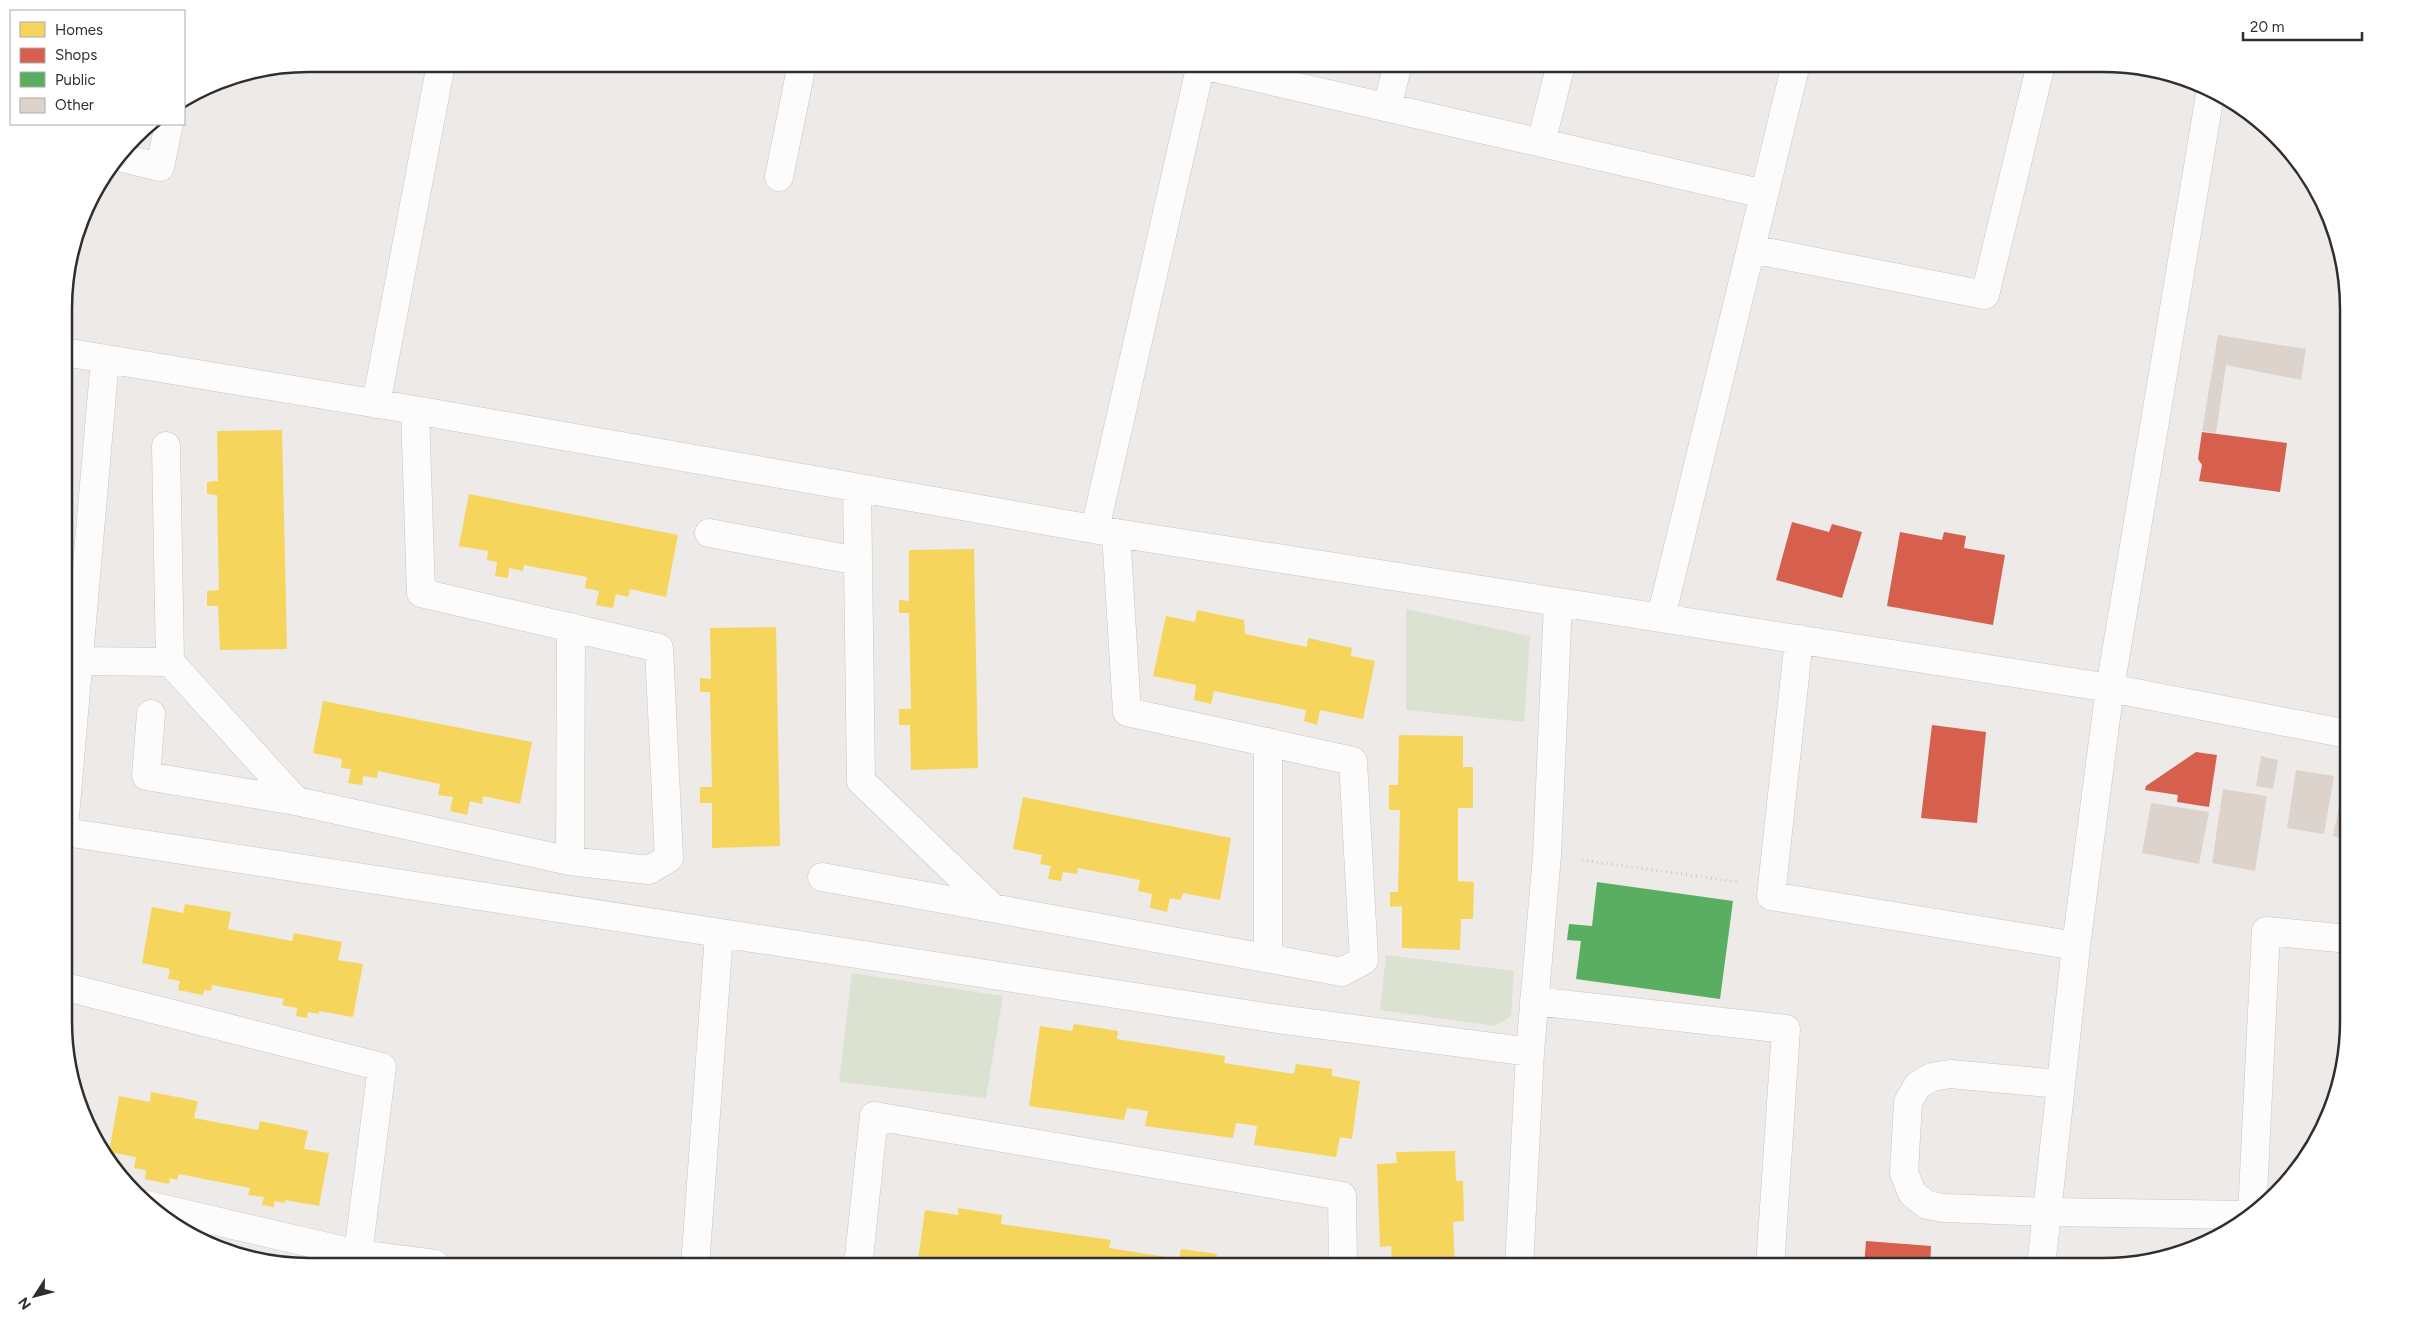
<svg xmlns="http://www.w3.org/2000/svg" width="2413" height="1331" font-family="Figtree,sans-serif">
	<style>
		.green { fill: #dce2d1 }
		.homes { fill: #f6d55c }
		.shops { fill: #d6604d }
		.public { fill: #5aae61 }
		.building { fill: #dcd3cd }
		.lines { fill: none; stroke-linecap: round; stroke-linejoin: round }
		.minor-casing { stroke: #c8c6c4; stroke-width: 29 }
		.path { stroke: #cccaca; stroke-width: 3; stroke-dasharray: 1 4; stroke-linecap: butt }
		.minor { stroke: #fcfcfc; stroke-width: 28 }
		.rim { fill: none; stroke: #312f2d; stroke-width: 2.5 }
	</style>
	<rect width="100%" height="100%" fill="#edeae8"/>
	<path class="green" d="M1406,609L1530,636L1524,722L1406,710Z
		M1386,955L1514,971L1511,1016L1495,1026L1380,1010Z
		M852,973L1003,996L986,1098L839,1082Z"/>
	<path class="homes" d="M282,430L287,649L220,650L218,606H207V591L219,590L217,495L207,494V482L218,481L217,431Z
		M469,494L678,535L666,597L630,589L628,597L616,594L613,608L596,605L599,591L585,588L587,577L524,565L523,571L509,568L508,578L495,576L497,562L487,560L488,551L459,546Z
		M974,549L978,768L911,770L910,725H899V709H911L909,613H899V600L909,601V550Z
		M1197,610L1244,620L1245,634L1307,647L1308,638L1352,648L1351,656L1375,661L1363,719L1320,710L1317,725L1304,721L1306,710L1214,691L1211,704L1194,700L1196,685L1153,676L1166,616L1195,622Z
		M776,627L780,846L712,848V803H700V787H712L710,692H700V678L711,679L710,628Z
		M323,701L532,742L520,804L483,796L482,804L470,801L467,815L450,811L453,797L438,795L440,784L378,771L377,778L363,776L362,785L348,783L351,769L341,768L342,759L313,753Z
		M1399,735L1463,736V767H1473V808H1458V881L1474,882L1473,919H1461L1460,950L1402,948V906L1390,907V892H1398L1400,810H1389V785H1398Z
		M1023,797L1231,838L1220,900L1183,893L1181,900L1170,898L1167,912L1150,908L1152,894L1138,891L1140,880L1078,868L1077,874L1063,872L1061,881L1048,879L1051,866L1040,864L1042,855L1013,849Z
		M185,904L231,912L228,929L292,941L294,933L342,942L338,960L363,964L353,1017L319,1011V1014L308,1012L307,1018L296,1016L297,1008L282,1005L284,999L212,985L211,991L204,990L203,995L178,990L180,981L168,979L170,969L142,963L152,907L183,913Z
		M1074,1024L1118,1031L1117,1039L1225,1056L1224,1063L1294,1074L1296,1064L1332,1069V1076L1360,1081L1352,1139L1340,1137L1336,1157L1254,1145L1257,1126L1236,1123L1233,1138L1145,1126L1148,1111L1127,1108L1124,1120L1029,1106L1040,1026L1072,1031Z
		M151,1092L198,1101L194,1118L258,1130L260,1121L308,1131L304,1149L329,1153L319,1206L285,1200V1203L274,1201V1207L262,1205L264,1197L248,1195L250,1188L179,1174L177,1180L170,1178L169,1184L145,1179L146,1170L134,1168L136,1157L109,1152L119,1096L150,1102Z
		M1455,1151L1456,1181H1463L1464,1221L1453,1222L1455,1267H1392L1391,1246L1380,1247L1377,1164L1397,1163L1396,1152Z
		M958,1208L1002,1215L1001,1224L1111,1240L1109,1248L1179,1259L1181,1249L1217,1254L1216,1261L1245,1267H917L925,1210L958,1215Z"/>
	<path class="shops" d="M2202,432L2287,443L2280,492L2199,481L2202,465L2198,459Z
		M1792,522L1829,532L1832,524L1862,532L1842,598L1776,580Z
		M1900,532L1942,540L1944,532L1966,536L1964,548L2005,555L1993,625L1887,606Z
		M1932,725L1986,732L1977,823L1921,818Z
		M2196,752L2217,755L2209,807L2177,802L2178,795L2145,790L2146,786Z
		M1866,1241L1931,1246L1930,1267H1864Z"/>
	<path class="public" d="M1597,882L1733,901L1720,999L1576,979L1581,941L1567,940L1569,924L1592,926Z"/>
	<path class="building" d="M2218,335L2306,349L2301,380L2226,365L2216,433L2202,431Z
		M2261,756L2278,760L2273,789L2256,786Z
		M2296,770L2334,776L2324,834L2287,828Z
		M2223,789L2267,796L2255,871L2212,863Z
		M2341,796L2349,798V840L2333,836Z
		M2151,803L2209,812L2199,864L2142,853Z"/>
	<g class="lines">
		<defs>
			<path id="minor" d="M1198,64L1764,194
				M1387,107L1398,64
				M1541,143L1561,64
				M122,158L160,167L169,124
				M779,177L802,64
				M1751,249L1985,295L2041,64
				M64,352L415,410L1116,533L2110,688L2348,734
				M376,404L441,64
				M166,446L170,662L296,801L570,861L649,870L669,858L659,648L421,593L415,410
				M857,488L861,781L993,908
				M1095,529L1201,64
				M709,533L858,561
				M1661,617L1796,64
				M1799,639L1771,896L2076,946
				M79,661L170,662
				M151,714L146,776L296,801
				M1268,742V958
				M65,816L105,359
				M65,832L1278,1019L1530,1052
				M570,861L571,627
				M822,877L1342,972L1364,960L1353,761L1127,712L1116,533
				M66,987L382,1067L358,1254
				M1534,1001L1786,1029L1770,1267
				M2060,1084L1950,1074L1932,1077L1918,1085L1908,1102L1904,1173L1912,1193L1927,1205L1944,1208L2046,1212L2252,1215L2266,931L2349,939
				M147,1205L358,1254L435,1264
				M695,1267L719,934
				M858,1267L874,1116L1342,1196L1343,1267
				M1519,1267L1530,1052L1547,855L1558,603
				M2041,1267L2076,946L2110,688L2211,89"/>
		</defs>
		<use href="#minor" class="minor-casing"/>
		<path class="path" d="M1582,860L1739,882"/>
		<use href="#minor" class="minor"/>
	</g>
	<path d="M0 0H2413V1331H0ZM309 72H2103A237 237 0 0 1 2340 309V1021A237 237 0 0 1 2103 1258H309A237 237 0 0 1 72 1021V309A237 237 0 0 1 309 72Z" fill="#fff" fill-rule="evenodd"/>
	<path class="rim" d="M309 72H2103A237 237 0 0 1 2340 309V1021A237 237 0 0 1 2103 1258H309A237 237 0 0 1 72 1021V309A237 237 0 0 1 309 72Z"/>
	<rect x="10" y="10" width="175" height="115" fill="#ffffff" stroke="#adacab"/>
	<rect x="20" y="22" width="25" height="15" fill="#f6d55c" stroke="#adacab"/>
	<text x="55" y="35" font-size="15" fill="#312f2d">Homes</text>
	<rect x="20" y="48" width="25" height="15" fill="#d6604d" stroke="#adacab"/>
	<text x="55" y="60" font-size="15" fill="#312f2d">Shops</text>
	<rect x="20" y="72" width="25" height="15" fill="#5aae61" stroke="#adacab"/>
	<text x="55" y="85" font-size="15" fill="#312f2d">Public</text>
	<rect x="20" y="98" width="25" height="15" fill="#dcd3cd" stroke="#adacab"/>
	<text x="55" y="110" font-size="15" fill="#312f2d">Other</text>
	<g transform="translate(35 1296) rotate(234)" stroke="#ffffff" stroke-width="4" paint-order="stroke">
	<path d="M0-4L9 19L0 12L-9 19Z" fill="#312f2d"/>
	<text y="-8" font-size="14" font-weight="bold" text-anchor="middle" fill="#312f2d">N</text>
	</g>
	<path d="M2243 32v8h119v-8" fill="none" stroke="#312f2d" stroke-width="2.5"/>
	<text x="2250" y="32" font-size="15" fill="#312f2d" stroke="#ffffff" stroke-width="4" paint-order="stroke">20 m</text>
</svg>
